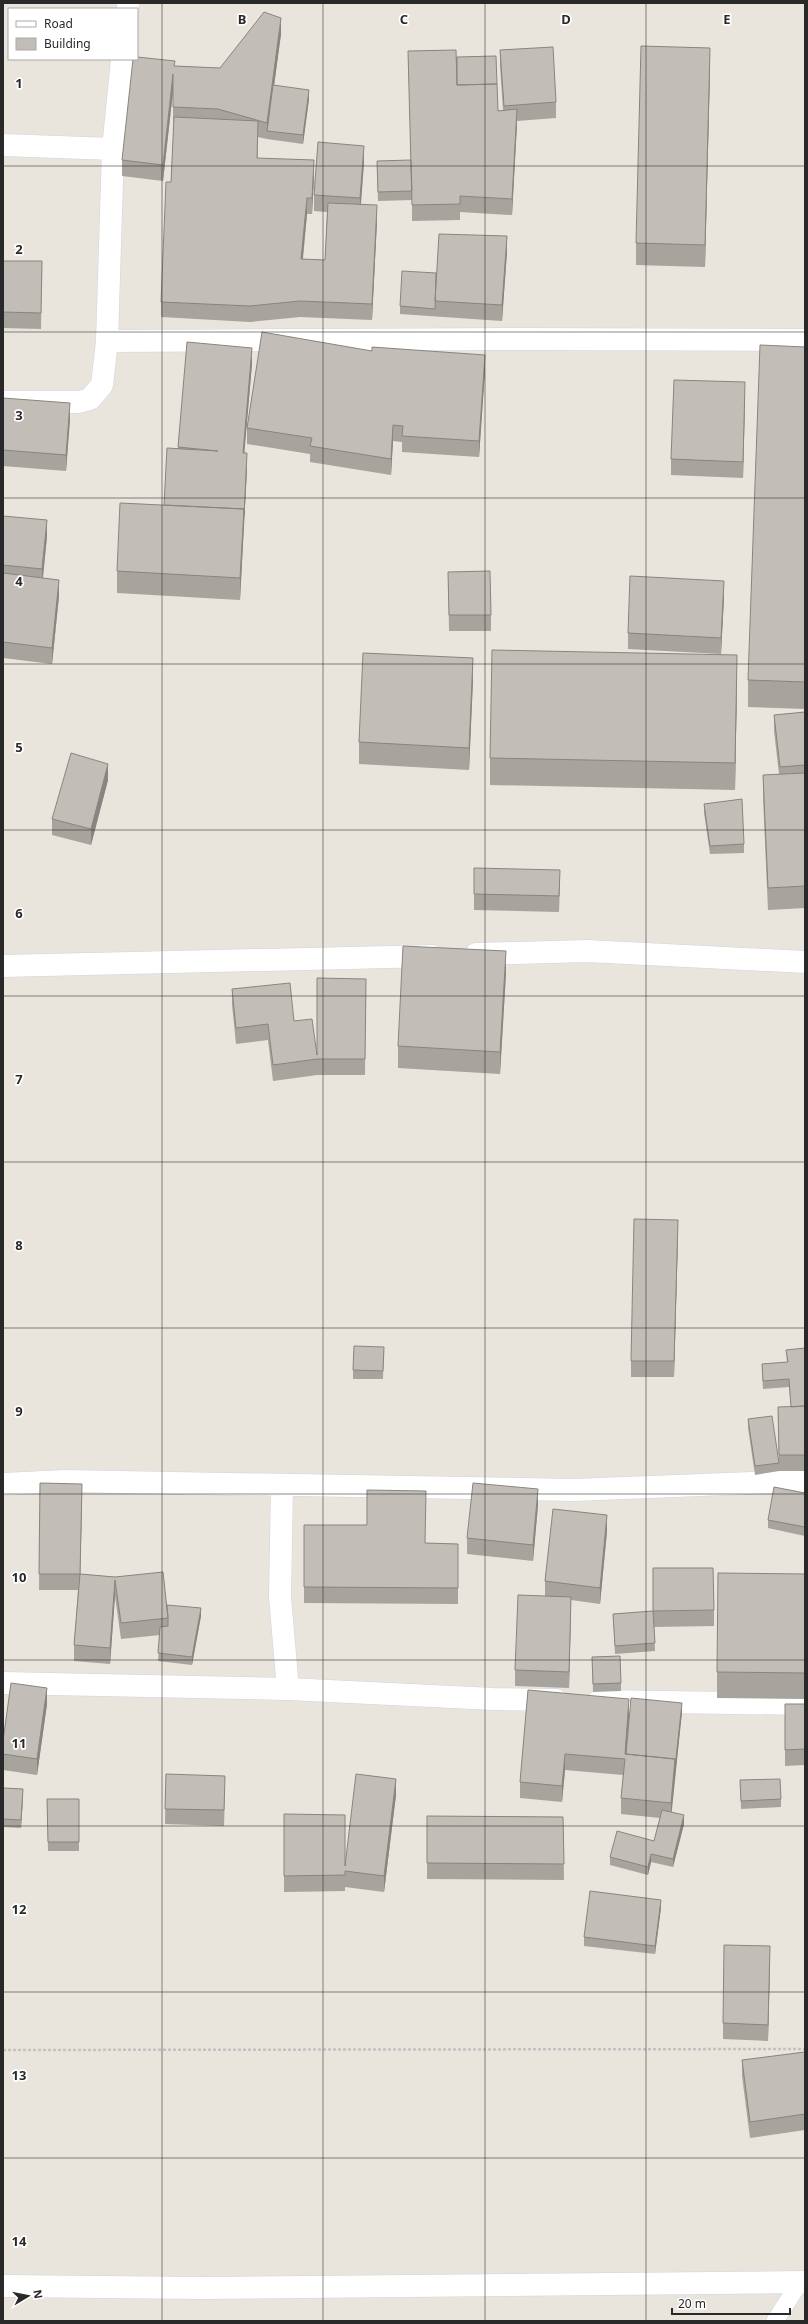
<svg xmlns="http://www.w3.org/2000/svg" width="808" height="2324" font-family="'Noto Sans',sans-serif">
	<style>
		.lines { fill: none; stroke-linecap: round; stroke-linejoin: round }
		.lane-casing { stroke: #d1d4e0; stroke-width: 18 }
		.street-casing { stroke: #d1d4e0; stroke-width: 23 }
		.path { stroke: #c3c3c3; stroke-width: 2.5; stroke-dasharray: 3 2; stroke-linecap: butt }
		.lane { stroke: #fff; stroke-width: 17 }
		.street { stroke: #fff; stroke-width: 22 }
		.wall { fill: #a7a39d }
		.shaded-wall { fill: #888580 }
		.building { fill: #c2beb7; stroke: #888580 }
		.grid { fill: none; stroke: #292929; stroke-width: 1; stroke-opacity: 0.55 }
		.grid-label { font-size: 13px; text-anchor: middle; font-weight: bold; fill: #292929; stroke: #fff; stroke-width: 3.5; stroke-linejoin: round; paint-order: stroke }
	</style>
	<rect width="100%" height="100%" fill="#e9e4dc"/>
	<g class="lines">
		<defs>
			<path id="lane" d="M775,2321L800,2282"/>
			<path id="street" d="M128,9V3
				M3,145L113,149
				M107,341L515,339L805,340
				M3,402H79L90,399L102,385L107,341L113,149L122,59
				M476,954L587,951L805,962
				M3,966L432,956
				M3,1484L65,1481L574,1490L805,1481
				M3,1683L288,1689L280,1597L282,1485
				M288,1689L493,1699L556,1700
				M599,1701L805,1704
				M3,2286L203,2288L805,2282"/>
		</defs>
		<use href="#lane" class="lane-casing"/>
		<use href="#street" class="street-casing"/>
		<path class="path" d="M3,2050L805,2049"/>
		<use href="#lane" class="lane"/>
		<use href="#street" class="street"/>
	</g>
	<path class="wall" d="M281,34L274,85L309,99L303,144L267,139L258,137L257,158L314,176L312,214H307L303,259L325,260L327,212L314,211V195L364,162L361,204L377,221L372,320L300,317L250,322L161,317V302L171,182L174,123H173V93L163,181L122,176V160L175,66L220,68Z
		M500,50L556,102V118L517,121L512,215L460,212V220L412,221V200L378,201L377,169L411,160L408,51L457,57L497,84L498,111L503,110L500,66Z
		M710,70L705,267L636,265V243Z
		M507,252L502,321L400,314V306L436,273Z
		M3,261H42L41,329L3,328Z
		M805,347V709L748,707V680Z
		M252,364L244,453L247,469L240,600L117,593V571L164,505L178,449V447Z
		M485,371L479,457L402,452V442L393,441L391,475L310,462V454L247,444V428Z
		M3,398L70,419L66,471L3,466Z
		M745,398L743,478L671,475V459Z
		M3,516L47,536L43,578L59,596L52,664L3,658Z
		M448,572L491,615V631H449Z
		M724,597L721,654L628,649V633Z
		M473,680L469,770L359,764V742Z
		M737,682L735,790L490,785V758Z
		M3,690L4,698V714H3Z
		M805,712V908L768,910L763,797V775L779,774L774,731V715Z
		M108,780L91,845L52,835V819Z
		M704,804L744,844V853L710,854L704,813Z
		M474,868L560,886L559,912L474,910Z
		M506,973L500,1074L398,1068V1046Z
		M366,979L365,1075H317L273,1081L268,1040L236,1044L232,1005V989L294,1021L317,1055Z
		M678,1236L674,1377H631V1361Z
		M384,1347L383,1379H353V1370Z
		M805,1348V1471H779L755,1475L748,1428V1419L779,1461L778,1407H791L789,1387L763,1389L762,1372V1364L787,1362L786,1350Z
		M40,1483L82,1500L80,1574L115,1577L167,1605L201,1616L192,1665L158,1661L160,1635L121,1639L115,1596L110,1664L74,1661V1645L78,1590H39Z
		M805,1493V1536L768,1528V1520Z
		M538,1505L533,1561L467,1554V1538Z
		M304,1525L425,1543L458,1544V1604L304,1603Z
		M607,1531L600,1604L571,1600L569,1688L515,1686V1670L545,1596V1581Z
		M805,1574V1699L717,1698V1672Z
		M714,1610V1626L654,1627L655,1651L615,1654L613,1614L653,1611Z
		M592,1657L621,1683V1691L593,1692Z
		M528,1690L629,1715L682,1712L671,1812L684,1824L673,1867L651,1862L648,1875L610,1865V1857L654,1841L660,1818L621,1814V1798L623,1775L565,1770L562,1802L520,1798V1782Z
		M47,1704L37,1775L3,1770V1741Z
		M805,1704V1765L785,1766V1720Z
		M166,1774L225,1792L224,1826L165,1824Z
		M740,1780L781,1799V1807L741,1809Z
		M3,1788L23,1797L21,1828L3,1827Z
		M396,1795L384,1892L345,1887V1891L284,1892V1814L345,1866Z
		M47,1799H79V1851H48Z
		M427,1816L563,1817L564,1880L427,1879Z
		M661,1908L655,1954L584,1946V1937Z
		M770,1962L768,2041L723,2039V2023Z
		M805,2052V2130L750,2138L742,2076V2060Z"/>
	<path class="shaded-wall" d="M281,18V34L268,131H267V139V123Z
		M710,48V70L705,267V245Z
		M173,74V90L163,181V165Z
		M309,90V99L303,144V135Z
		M517,109V125L512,215V199Z
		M258,121V137L257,174V158Z
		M364,146V162L360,214V198Z
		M314,160V176L312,214V198Z
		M307,198V214L301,275V259Z
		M377,205V221L372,320V304Z
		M507,236V252L502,321V305Z
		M252,348V364L243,469V453Z
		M485,355V371L479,457V441Z
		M745,382V398L743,478V462Z
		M70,403V419L66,471V455Z
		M393,425V441L391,475V459Z
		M247,453V469L240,600V578Z
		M47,520V536L42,585V569Z
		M59,580V596L52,664V648Z
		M724,581V597L721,654V638Z
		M737,655V682L735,790V763Z
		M473,658V680L469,770V748Z
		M108,764V780L91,845V829Z
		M506,951V973L500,1074V1052Z
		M678,1220V1236L674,1377V1361Z
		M82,1484V1500L80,1590V1574Z
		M538,1489V1505L533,1561V1545Z
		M607,1515V1531L600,1604V1588Z
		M115,1580V1596L110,1664V1648Z
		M571,1597V1613L569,1688V1672Z
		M201,1608V1616L192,1665V1657Z
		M47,1688V1704L37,1775V1759Z
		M629,1699V1715L626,1762L625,1754Z
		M682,1703V1712L671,1819V1803L675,1759Z
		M565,1754V1770L562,1802V1786Z
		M396,1779V1795L384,1892V1876Z
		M23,1789V1797L21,1828V1820Z
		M684,1815V1824L673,1867V1859Z
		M651,1854V1862L648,1875V1867Z
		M661,1900V1908L655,1954V1946Z
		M770,1946V1962L768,2041V2025Z"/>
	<path class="building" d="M264,12L281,18L267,123L218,109L173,107V74L163,165L122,160L133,59H137V57L175,61L174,66L220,68Z
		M641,46L710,48L705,245L636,243Z
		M553,47L556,102L504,106L500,50Z
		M456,50L457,85L497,84L498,111L517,109L512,199L460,196V204L412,205L408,51Z
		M496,56L497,84L457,85V57Z
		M273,85L309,90L303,135L267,131Z
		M174,117L258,121L257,158L314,160L312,198H307L301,259L325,260L328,203L377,205L372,304L300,301L250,306L161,302L166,182H171Z
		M318,142L364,146L360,198L314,195Z
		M411,160L412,191L378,192L377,161Z
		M439,234L507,236L502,305L435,301Z
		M3,261H42L41,313L3,312Z
		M402,271L436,273L435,309L400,306Z
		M262,332L372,351V347L485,355L479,441L402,436L403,426L393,425L391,459L310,446L312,438L247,428Z
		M187,342L252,348L243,453H247L244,515V509L164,505L167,448L218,451L178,447Z
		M760,345L805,347V682L748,680Z
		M674,380L745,382L743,462L671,459Z
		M3,398L70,403L66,455L3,450Z
		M120,503L244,509L240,578L117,571Z
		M3,516L47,520L42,569L3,565Z
		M490,571L491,615H449L448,572Z
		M3,573L59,580L52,648L3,642Z
		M630,576L724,581L721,638L628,633Z
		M492,650L737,655L735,763L490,758Z
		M363,653L473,658L469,748L359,742Z
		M805,712V765L780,767L774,715Z
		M71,753L108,764L91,829L52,819Z
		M805,773V886L768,888L763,775Z
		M742,799L744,844L710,846L704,804Z
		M474,868L560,870L559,896L474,894Z
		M403,946L506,951L500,1052L398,1046Z
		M317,978L366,979L365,1059H317L273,1065L268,1024L236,1028L232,989L290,983L294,1021L312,1019L317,1055Z
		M634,1219L678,1220L674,1361H631Z
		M354,1346L384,1347L383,1371L353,1370Z
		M805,1348V1406L791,1407L789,1379L763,1381L762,1364L788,1362L786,1350Z
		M805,1406V1455H779L778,1407Z
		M772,1416L779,1463L755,1466L748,1419Z
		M40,1483L82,1484L80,1574L115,1577L163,1572L168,1618L121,1623L115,1580L110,1648L74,1645L80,1574H39Z
		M473,1483L538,1489L533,1545L467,1538Z
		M774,1487L805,1493V1527L768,1520Z
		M367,1490L426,1491L425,1543L458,1544V1588L304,1587V1525H367Z
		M553,1509L607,1515L600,1588L545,1581Z
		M653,1568H713L714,1610L653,1611Z
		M718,1573L805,1574V1673L717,1672Z
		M518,1595L571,1597L569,1672L515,1670Z
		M167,1605L201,1608L192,1657L158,1653L160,1627L168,1626V1618Z
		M653,1611L655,1643L615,1646L613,1614Z
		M620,1656L621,1683L593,1684L592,1657Z
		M11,1683L47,1688L37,1759L3,1754V1741Z
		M528,1690L629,1699L625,1754L675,1759L671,1803L621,1798L625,1759L565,1754L562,1786L520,1782Z
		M631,1698L682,1703L675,1767V1759L626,1754Z
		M785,1704H805V1749L785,1750Z
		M166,1774L225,1776L224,1810L165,1809Z
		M356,1774L396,1779L384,1876L345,1871V1875L284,1876V1814L345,1815V1866Z
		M780,1779L781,1799L741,1801L740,1780Z
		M3,1788L23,1789L21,1820L3,1819Z
		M47,1799H79V1842H48Z
		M662,1810L684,1815L673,1859L651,1854L648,1867L610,1857L617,1831L654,1841Z
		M427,1816L563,1817L564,1864L427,1863Z
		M590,1891L661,1900L655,1946L584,1937Z
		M724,1945L770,1946L768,2025L723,2023Z
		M805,2052V2114L750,2122L742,2060Z"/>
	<path class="grid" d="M162,3V2321M323,3V2321M485,3V2321M646,3V2321M3,166H805M3,332H805M3,498H805M3,664H805M3,830H805M3,996H805M3,1162H805M3,1328H805M3,1494H805M3,1660H805M3,1826H805M3,1992H805M3,2158H805"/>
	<g class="grid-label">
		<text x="242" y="24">B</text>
		<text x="404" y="24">C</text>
		<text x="566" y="24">D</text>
		<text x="727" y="24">E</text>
		<text x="19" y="88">1</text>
		<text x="19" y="254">2</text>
		<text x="19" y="420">3</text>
		<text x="19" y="586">4</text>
		<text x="19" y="752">5</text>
		<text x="19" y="918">6</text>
		<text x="19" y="1084">7</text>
		<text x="19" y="1250">8</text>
		<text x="19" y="1416">9</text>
		<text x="19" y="1582">10</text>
		<text x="19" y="1748">11</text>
		<text x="19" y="1914">12</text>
		<text x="19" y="2080">13</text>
		<text x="19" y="2246">14</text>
	</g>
	<rect width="808" height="2324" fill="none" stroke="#292929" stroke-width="8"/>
	<rect x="8" y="8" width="130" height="52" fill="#ffffff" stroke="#a9a9a9"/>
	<rect x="16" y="21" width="20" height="6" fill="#ffffff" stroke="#a9a9a9"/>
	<text x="44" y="28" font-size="12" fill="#292929">Road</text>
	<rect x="16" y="38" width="20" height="12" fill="#c2beb7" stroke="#a9a9a9"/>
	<text x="44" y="48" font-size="12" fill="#292929">Building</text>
	<g transform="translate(28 2296) rotate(80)" stroke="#ffffff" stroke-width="3" paint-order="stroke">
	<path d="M0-3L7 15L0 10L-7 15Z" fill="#292929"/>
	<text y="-6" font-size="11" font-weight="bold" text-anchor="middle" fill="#292929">N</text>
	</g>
	<path d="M672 2308v6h118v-6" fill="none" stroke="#292929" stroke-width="2"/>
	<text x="678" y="2308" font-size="12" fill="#292929" stroke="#ffffff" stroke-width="3" paint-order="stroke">20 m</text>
</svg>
